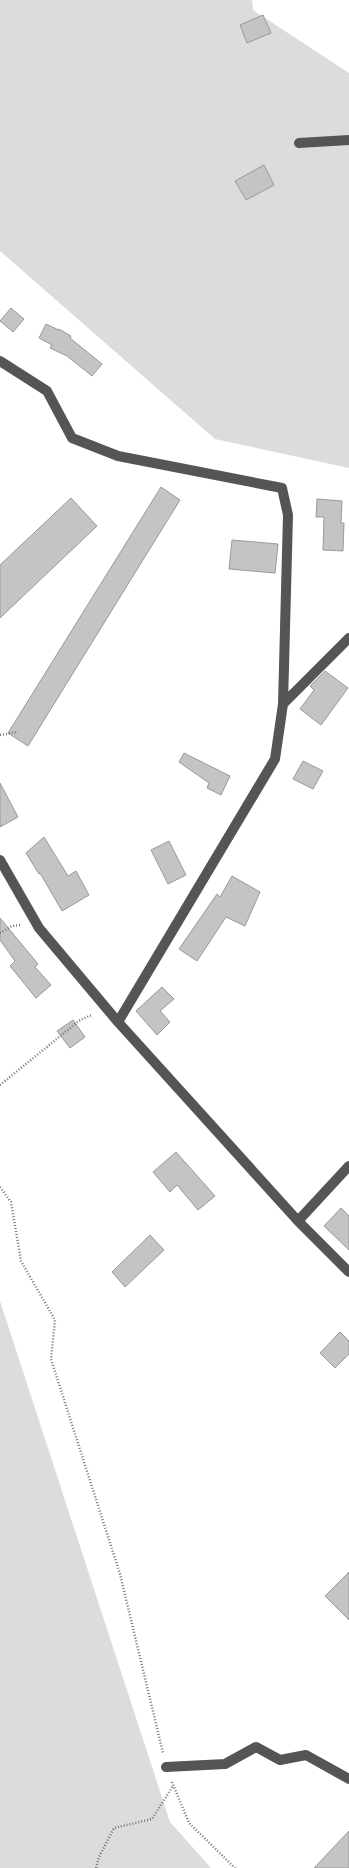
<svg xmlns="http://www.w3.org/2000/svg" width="349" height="1868" font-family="'Alegreya Sans',sans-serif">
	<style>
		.green { fill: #dcdcdc }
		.building { fill: #c4c4c4; stroke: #999 }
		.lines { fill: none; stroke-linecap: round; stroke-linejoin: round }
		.path { stroke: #777; stroke-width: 2.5; stroke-dasharray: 1 2; stroke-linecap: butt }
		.minor { stroke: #555; stroke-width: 10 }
	</style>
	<rect width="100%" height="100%" fill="#fff"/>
	<path class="green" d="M0,0H252L253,10L349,73V468L215,439L0,251Z
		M0,1301L170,1822L211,1868H0Z"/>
	<path class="building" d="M263,15L271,33L247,43L240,25Z
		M264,165L274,185L246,200L235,181Z
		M11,308L24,319L13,332L0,321Z
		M46,324L59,330V329L71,336L70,338L102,364L92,376L67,356L50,348L52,345L39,338Z
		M161,487L180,500L28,746L8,733Z
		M71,498L97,526L0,618V565Z
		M317,499L342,501L341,523H344L343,551L323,550L324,517H316Z
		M232,540L278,544L275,573L229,569Z
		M325,671L348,688L321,725L300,709L314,690L310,686Z
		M184,753L230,776L221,795L207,788L209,783L179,762Z
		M303,761L323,771L313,789L293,779Z
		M0,783L18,817L0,827Z
		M44,837L68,876L76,871L89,895L62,911L40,873L39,874L26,853Z
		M169,841L186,875L168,884L151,850Z
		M232,876L260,892L245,926L226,917L197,961L179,949L217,894L220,897Z
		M0,918L38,964L35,967L51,985L36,998L10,966L15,961L0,940Z
		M162,987L174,999L160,1011L170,1022L157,1035L136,1011Z
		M73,1020L85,1037L70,1048L57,1031Z
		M176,1152L215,1196L198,1210L177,1185L170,1192L153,1172Z
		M341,1208L349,1216V1250L324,1226Z
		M150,1235L164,1250L125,1287L112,1272Z
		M340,1332L349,1341V1354L335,1368L320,1353Z
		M349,1572V1620L325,1596Z
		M349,1831V1868H314Z"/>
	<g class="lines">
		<path class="path" d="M0,735L18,732
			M0,933L12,926L20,925
			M0,1085L80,1020L92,1015
			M0,1187L11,1202L21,1261L55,1320L51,1359L120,1574L163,1753
			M172,1782L189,1823L235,1868
			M96,1868L99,1857L114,1828L152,1819L173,1786"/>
		<path class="minor" d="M299,143L349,140
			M0,361L47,391L72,438L118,456L282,488L288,515L283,704L275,759L118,1022
			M283,704L349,638
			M0,860L39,928L118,1022L298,1221
			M349,1166L298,1221L349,1272
			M166,1767L225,1764L256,1747L280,1760L306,1755L349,1779"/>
	</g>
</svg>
